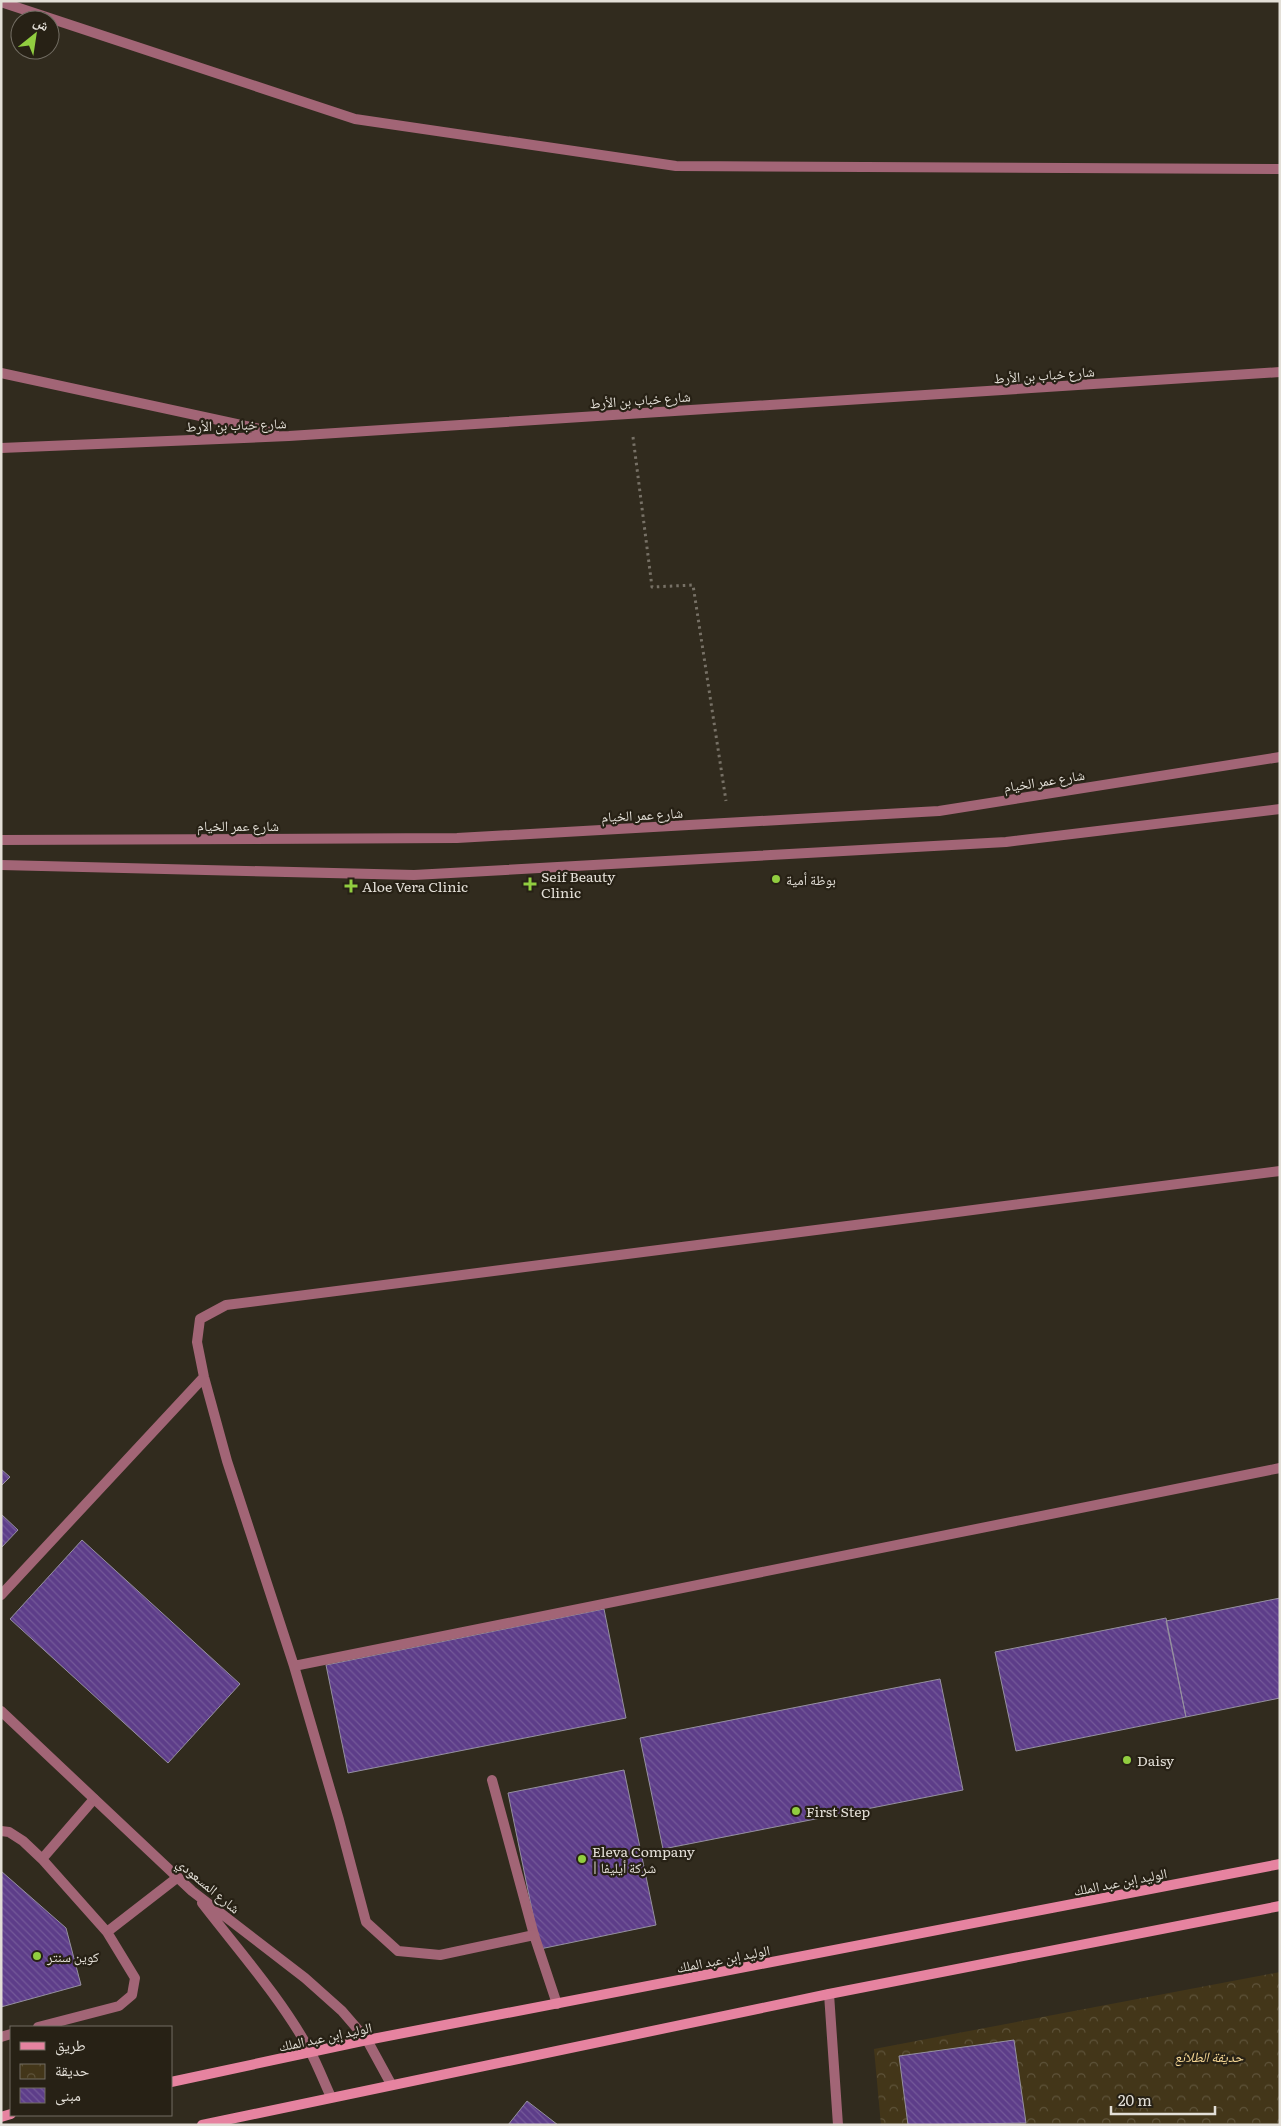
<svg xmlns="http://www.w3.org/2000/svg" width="1281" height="2126" font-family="Literata,'Noto Naskh Arabic',serif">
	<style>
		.park { fill: url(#park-crowns) }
		.building { fill: url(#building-back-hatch); stroke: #95909f }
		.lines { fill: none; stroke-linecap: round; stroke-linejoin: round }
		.path { stroke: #777166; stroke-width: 3; stroke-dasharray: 2.5 4; stroke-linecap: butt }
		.service { stroke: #a26576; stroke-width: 10 }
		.minor { stroke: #a26576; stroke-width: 10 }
		.tertiary { stroke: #a26576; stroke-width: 10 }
		.secondary { stroke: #e683a0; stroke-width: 10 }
		.poi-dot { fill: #91cd40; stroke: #272115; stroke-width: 2 }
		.labels { text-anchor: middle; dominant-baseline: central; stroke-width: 4.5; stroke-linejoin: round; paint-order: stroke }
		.street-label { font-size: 14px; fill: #e3dfd7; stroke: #272115 }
		.poi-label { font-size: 14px; fill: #e3dfd7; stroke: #272115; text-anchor: start }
		.park-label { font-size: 14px; font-style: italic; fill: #f8d996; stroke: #272115 }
	</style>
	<defs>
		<pattern id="park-crowns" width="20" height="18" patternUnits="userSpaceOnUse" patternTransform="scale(1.25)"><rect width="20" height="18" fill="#433619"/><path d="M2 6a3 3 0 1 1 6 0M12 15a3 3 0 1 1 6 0" fill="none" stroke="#5e533a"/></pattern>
		<pattern id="building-back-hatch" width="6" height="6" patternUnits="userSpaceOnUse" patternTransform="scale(1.25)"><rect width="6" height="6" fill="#5d3d89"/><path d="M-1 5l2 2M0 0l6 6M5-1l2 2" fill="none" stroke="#745999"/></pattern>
	</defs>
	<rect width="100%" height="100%" fill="#312b1e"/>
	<path class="park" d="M1280,1972V2125H881L874,2049Z"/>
	<path class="building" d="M1,1469L10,1477L1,1486Z
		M1,1514L18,1530L1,1548Z
		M82,1540L240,1684L168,1763L10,1619Z
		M1280,1598V1698L1186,1717L1166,1621Z
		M604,1609L626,1718L348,1773L326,1665Z
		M1166,1618L1186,1717L1016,1751L995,1652Z
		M940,1679L963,1790L663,1849L640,1738Z
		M624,1770L656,1925L540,1949L508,1793Z
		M1,1871L66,1928L81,1985L1,2007Z
		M1014,2040L1026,2123L908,2125L899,2056Z
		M527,2101L558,2125H508Z"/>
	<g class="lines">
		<path class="path" d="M633,437L652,587L693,585L726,801"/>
		<path class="service" d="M492,1780L534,1935
			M1,1831L9,1832L23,1841L42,1859L107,1932L135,1978L132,1995L119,2006L38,2027
			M42,1859L94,1799
			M107,1932L178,1877
			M1,2037L11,2034"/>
		<path class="minor" d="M1,2L355,119L676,166L1280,169
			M1,373L274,432
			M1,448L289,436L1280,372
			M1,1595L204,1377
			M294,1666L1280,1468
			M829,1994L838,2125
			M557,2004L534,1935L440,1955L398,1951L366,1922L339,1820L294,1666L227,1461L204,1377L197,1342L200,1319L226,1305L1280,1171"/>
		<path class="tertiary" d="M1,840L457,838L939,811L1280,757
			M1,865L414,875L1006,842L1280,809
			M1,1711L192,1891L305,1978L342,2011L367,2040L391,2084
			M202,1903C239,1951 281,1998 310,2051C318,2066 324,2082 331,2097"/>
		<path class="secondary" d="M171,2082L367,2040L1280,1864
			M1,2117L11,2114
			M202,2125L829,1994L1280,1906"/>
	</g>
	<g class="poi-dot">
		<circle cx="776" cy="879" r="5"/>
		<path d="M527.5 876.5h5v5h5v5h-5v5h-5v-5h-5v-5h5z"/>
		<path d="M348.5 878.5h5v5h5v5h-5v5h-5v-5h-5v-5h5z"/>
		<circle cx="1127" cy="1760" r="5"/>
		<circle cx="796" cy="1811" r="5"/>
		<circle cx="582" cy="1859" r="5"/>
		<circle cx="37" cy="1956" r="5"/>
	</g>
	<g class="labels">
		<g class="street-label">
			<text transform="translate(1044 374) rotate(-4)">شارع خباب بن الأرط</text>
			<text transform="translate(640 399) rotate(-4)">شارع خباب بن الأرط</text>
			<text transform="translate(236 424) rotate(-2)">شارع خباب بن الأرط</text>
			<text transform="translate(1044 780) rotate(-9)">شارع عمر الخيام</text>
			<text transform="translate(642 814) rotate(-3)">شارع عمر الخيام</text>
			<text x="238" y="825">شارع عمر الخيام</text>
			<text transform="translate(1120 1881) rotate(-11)">الوليد إبن عبد الملك</text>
			<text transform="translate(209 1885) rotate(40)">شارع المسعودي</text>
			<text transform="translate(723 1958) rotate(-11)">الوليد إبن عبد الملك</text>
			<text transform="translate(325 2036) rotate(-12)">الوليد إبن عبد الملك</text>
		</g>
		<g class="poi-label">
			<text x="541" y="876">Seif Beauty<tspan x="541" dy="16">Clinic</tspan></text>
			<text x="786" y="879">بوظة أمية</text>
			<text x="362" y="886">Aloe Vera Clinic</text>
			<text x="1137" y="1760">Daisy</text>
			<text x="806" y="1811">First Step</text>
			<text x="592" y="1851">Eleva Company<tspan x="592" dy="16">| شركة أيليفا</tspan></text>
			<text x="47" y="1956">كوين سنتر</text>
		</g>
		<g class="park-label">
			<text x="1209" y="2056">حديقة الطلائع</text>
		</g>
	</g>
	<rect width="1281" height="2126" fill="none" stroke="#e3dfd7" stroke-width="5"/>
	<rect x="10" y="2026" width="162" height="90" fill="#272115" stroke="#726d63"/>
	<rect x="20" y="2042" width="25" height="8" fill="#e683a0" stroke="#726d63"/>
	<text x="55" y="2051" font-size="15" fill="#e3dfd7">طريق</text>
	<rect x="20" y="2064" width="25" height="15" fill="url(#park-crowns)" stroke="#726d63"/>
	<text x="55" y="2076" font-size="15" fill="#e3dfd7">حديقة</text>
	<rect x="20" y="2088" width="25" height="15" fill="url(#building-back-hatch)" stroke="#726d63"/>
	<text x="55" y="2101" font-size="15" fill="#e3dfd7">مبنى</text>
	<g transform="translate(35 35) rotate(30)"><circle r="24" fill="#272115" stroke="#726d63"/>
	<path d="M0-4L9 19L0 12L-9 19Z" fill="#91cd40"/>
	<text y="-8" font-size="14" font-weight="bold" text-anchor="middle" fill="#e3dfd7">ش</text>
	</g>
	<path d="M1111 2106v8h104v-8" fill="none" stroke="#e3dfd7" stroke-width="2.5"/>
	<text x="1118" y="2106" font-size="15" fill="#e3dfd7" stroke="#272115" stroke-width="4" paint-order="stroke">20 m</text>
</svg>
